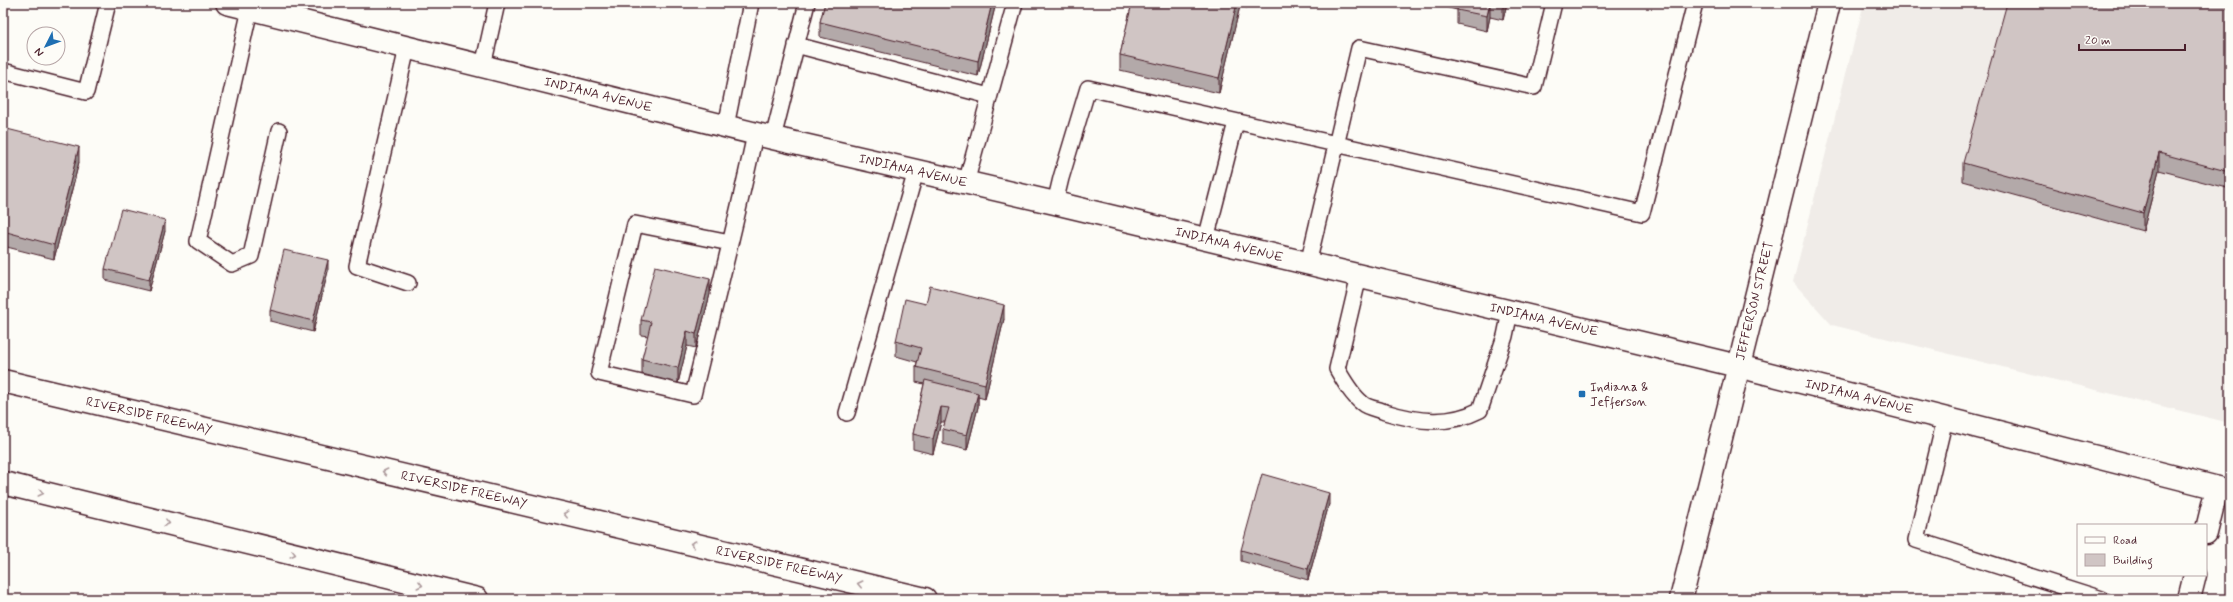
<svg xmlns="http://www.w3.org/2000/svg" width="2233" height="602" font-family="Mynerve,sans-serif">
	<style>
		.built { fill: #f0ece8 }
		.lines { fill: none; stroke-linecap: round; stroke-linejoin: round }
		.lane-casing { stroke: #4a1f2b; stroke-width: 18 }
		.street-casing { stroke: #4a1f2b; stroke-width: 25 }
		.secondary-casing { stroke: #4a1f2b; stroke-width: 25 }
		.highway-casing { stroke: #4a1f2b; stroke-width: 25 }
		.lane { stroke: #fdfcf7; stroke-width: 15 }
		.street { stroke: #fdfcf7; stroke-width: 22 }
		.secondary { stroke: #fdfcf7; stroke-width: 22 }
		.highway { stroke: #fdfcf7; stroke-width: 22 }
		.wall { fill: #b3a9a9; stroke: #4a1f2b }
		.shaded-wall { fill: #928a89; stroke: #4a1f2b }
		.building { fill: #d0c5c4; stroke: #4a1f2b }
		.oneway { stroke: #ac999b }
		.poi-dot { fill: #1f6fb2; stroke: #fdfcf7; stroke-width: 1.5 }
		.labels { text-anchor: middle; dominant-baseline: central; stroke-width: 3; stroke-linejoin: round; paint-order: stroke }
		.street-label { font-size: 13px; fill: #4a1f2b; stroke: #fdfcf7 }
		.poi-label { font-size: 13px; fill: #4a1f2b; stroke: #fdfcf7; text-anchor: start }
	</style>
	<rect width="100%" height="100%" fill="#fdfcf7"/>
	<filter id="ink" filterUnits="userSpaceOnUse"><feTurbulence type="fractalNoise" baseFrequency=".025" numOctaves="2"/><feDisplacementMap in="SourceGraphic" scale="8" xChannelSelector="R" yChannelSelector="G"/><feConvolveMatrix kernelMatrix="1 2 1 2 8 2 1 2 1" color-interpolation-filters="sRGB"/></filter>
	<g filter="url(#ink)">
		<path class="built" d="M1864,3H2230V423L1832,325L1793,282Z"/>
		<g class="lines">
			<defs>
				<path id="lane" d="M250,9L198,241L232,264L251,256L279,131
					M796,45L989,96
					M407,48L357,266L408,283
					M483,66L497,3
					M3,71L86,92L108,3
					M726,126L751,3
					M773,138L807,3
					M966,183L1015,3
					M1055,203L1061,178L1088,88L1642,213L1695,3
					M1206,239L1236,122
					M730,243L635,224L599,373L693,395C714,308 737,221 755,134
					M1308,264L1359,48L1534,87L1554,3
					M1359,276L1337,369C1344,381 1351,394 1362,403C1367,408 1378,409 1385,412C1418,422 1449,426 1480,410L1505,336L1510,312
					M847,413L916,171
					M1945,419L1916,540L2102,599"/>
				<path id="street" d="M2206,533L2217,488
					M2189,599L2195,575"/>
				<path id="secondary" d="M227,3L773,138L1055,203L1738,366L2230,491
					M1681,599L1829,3"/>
				<path id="highway" d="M3,381L925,599
					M3,483L477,599"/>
			</defs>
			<use href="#lane" class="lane-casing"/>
			<use href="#street" class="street-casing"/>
			<use href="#secondary" class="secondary-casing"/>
			<use href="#highway" class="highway-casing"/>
			<use href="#lane" class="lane"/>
			<use href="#street" class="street"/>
			<use href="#secondary" class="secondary"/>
			<use href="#highway" class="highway"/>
		</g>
		<path class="wall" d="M825,3H996L978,76L820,37V22Z
			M1132,3H1248L1247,8L1240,6L1219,93L1120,70V55Z
			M1429,3H1507L1503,20L1490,17L1487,31L1457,24V10Z
			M2230,3V189L2159,170L2143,231L1963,181V163Z
			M3,128L79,162L54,259L3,246Z
			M165,231L149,291L105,280V269Z
			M328,271L313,332L270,321V310Z
			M710,294L696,348L687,346L678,383L642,374V359L648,336L641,335V320Z
			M926,304L1004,319L985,399L978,397V407L967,450L943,444V429L945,422H941L933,454L913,449V434L924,384L916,382V367L917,362L896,356V341Z
			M1329,504L1308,580L1241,561V550Z"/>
		<path class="shaded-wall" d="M992,3H996L978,76V61Z
			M1237,3H1240V6L1219,93V78Z
			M1490,3V17L1487,31V16Z
			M1503,3H1507L1503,20Z
			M79,147V162L54,259V245Z
			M2159,153V170L2143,231V213Z
			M165,220V231L149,291V280Z
			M328,260V271L313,332V321Z
			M710,279V294L696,348V334Z
			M1004,305V319L985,399V384Z
			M687,331V346L678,383V368Z
			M978,393V407L967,450V435Z
			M941,407V422L933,454V439Z
			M1329,493V504L1308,580V569Z"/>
		<path class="building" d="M825,3H992L978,61L820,22Z
			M1132,3H1237L1219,78L1120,55Z
			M1459,3H1490L1487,16L1457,10Z
			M1495,3H1503V5Z
			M2007,3H2230V172L2159,153L2143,213L1963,163Z
			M3,128L79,147L54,245L3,231Z
			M121,209L165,220L149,280L105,269Z
			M284,250L328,260L313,321L270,310Z
			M655,266L710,279L696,334L687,331L678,368L642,359L651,322L641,320Z
			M930,286L1004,305L985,384L916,367L921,348L896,341L905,299L926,304Z
			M925,380L978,393L967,435L943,429L949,408L941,407L933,439L913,434Z
			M1262,474L1329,493L1308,569L1241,550Z"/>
		<defs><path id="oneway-chevron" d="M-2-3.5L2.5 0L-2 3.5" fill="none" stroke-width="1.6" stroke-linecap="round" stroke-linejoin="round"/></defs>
		<g class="oneway">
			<use href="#oneway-chevron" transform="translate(385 472) rotate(-167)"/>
			<use href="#oneway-chevron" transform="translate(41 493) rotate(14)"/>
			<use href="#oneway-chevron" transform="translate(566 514) rotate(-167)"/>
			<use href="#oneway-chevron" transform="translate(167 523) rotate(14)"/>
			<use href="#oneway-chevron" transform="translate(693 544) rotate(-167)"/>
			<use href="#oneway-chevron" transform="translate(293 554) rotate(14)"/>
			<use href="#oneway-chevron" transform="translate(860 584) rotate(-167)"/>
			<use href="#oneway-chevron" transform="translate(420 585) rotate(14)"/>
		</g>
	</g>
	<rect class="poi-dot" x="1578" y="390" width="8" height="8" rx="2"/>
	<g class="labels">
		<g class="street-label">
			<text transform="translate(598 95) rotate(14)">INDIANA AVENUE</text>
			<text transform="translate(913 171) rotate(13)">INDIANA AVENUE</text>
			<text transform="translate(1229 245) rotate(14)">INDIANA AVENUE</text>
			<text transform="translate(1755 301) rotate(-76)">JEFFERSON STREET</text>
			<text transform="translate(1544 320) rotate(13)">INDIANA AVENUE</text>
			<text transform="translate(1859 397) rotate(14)">INDIANA AVENUE</text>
			<text transform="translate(149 416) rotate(13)">RIVERSIDE FREEWAY</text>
			<text transform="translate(464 490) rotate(13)">RIVERSIDE FREEWAY</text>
			<text transform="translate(779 565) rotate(13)">RIVERSIDE FREEWAY</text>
		</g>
		<g class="poi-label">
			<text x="1590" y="387">Indiana &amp;<tspan x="1590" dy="15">Jefferson</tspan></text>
		</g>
	</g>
	<rect width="2233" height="602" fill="none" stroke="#fdfcf7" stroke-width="16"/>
	<rect x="8" y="8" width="2217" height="586" fill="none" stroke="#4a1f2b" stroke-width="1.5" filter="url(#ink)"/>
	<rect x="2077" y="524" width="130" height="52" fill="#fdfcf7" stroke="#b5a4a5"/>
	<rect x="2085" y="537" width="20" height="6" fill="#fdfcf7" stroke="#b5a4a5"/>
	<text x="2113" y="544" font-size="12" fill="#4a1f2b">Road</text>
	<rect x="2085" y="554" width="20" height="12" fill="#d0c5c4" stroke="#b5a4a5"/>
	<text x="2113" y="564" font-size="12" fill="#4a1f2b">Building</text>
	<g transform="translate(46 46) rotate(228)"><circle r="19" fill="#fdfcf7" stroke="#b5a4a5"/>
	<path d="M0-3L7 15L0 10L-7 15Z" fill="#1f6fb2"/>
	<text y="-6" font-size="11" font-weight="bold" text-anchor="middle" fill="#4a1f2b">N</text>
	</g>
	<path d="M2079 44v6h106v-6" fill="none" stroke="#4a1f2b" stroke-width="2"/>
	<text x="2085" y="44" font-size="12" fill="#4a1f2b" stroke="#fdfcf7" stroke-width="3" paint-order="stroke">20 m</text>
</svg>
